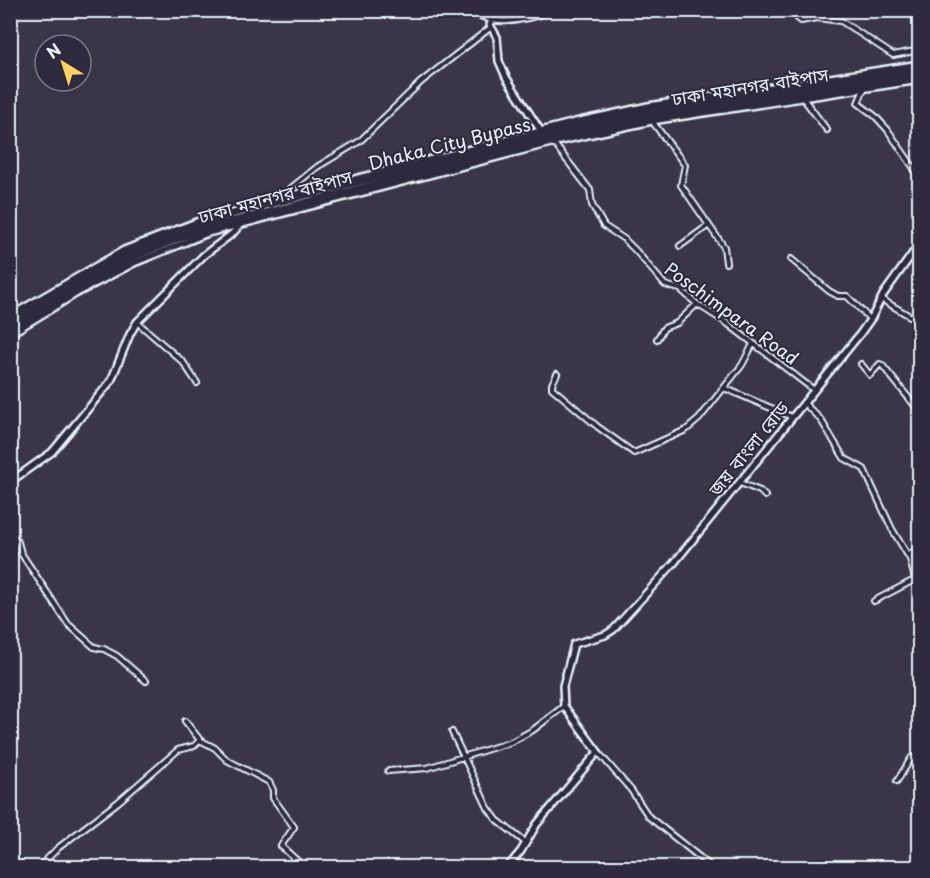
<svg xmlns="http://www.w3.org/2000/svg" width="930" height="878" font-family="'Playpen Sans','Noto Sans Bengali',sans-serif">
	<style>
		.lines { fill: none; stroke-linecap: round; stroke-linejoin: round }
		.street-casing { stroke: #e8f1f8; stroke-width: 8 }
		.secondary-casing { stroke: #e8f1f8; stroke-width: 10 }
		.highway-casing { stroke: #e8f1f8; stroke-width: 11 }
		.street { stroke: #2f2a3d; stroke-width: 4 }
		.secondary { stroke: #2f2a3d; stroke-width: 5 }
		.highway { stroke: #2f2a3d; stroke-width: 7 }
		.labels { text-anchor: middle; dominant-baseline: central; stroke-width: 4.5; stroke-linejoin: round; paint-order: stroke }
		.street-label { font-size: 18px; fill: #e8f1f8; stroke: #2f2a3d }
	</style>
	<rect width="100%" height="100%" fill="#3a3648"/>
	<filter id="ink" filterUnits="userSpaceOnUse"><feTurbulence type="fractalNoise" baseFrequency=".0167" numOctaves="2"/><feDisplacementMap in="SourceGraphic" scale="12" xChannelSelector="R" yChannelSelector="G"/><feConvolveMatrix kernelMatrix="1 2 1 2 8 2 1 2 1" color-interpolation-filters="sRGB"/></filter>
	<g filter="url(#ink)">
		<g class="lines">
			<defs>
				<path id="street" d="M788,10L801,21L817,18L841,21L893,55L920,50
					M492,20C512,24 533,18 552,10
					M864,89L858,103L875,116L887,129L920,177
					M803,98L827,130
					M652,121L685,165L681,185L724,247L726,263
					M551,143L556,146L590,190L592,205L604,226L624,239L636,251L665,285L680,289L697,304L728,324L814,390
					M280,197L317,167L360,141L421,82L490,28
					M680,246L709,225
					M791,259L829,291L838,296H847L870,319
					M881,299L920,322
					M137,322L183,362L197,383
					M657,339L664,328L677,323L697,304
					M861,364L870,375L880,364L882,365L920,412
					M557,374L552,384V388L598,427L634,453L686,430L699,419L742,365L753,344
					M724,388L792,417
					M804,403L821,420L844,458L864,469L892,529L910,559L914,575L920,587
					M920,479L918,484L920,490
					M740,483L760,491L765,496
					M920,496V501
					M10,534L18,542L21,553L68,624L94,647L104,649L117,656L146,681
					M909,556L920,545
					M874,601L916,579
					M185,721L200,740L215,748L227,760L269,782L273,790V798L294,827L281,846L305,868
					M452,732L488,808L497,820L526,843
					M598,752L631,790L649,817L713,868
					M388,771L427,768L511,742L533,730L564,706
					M897,781L912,757L917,758L920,755
					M38,868L58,848L118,802L178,750L194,746L200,740"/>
				<path id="secondary" d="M468,10L492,20L490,25L497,37L499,61L506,77L540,130
					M265,202L575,122L648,106L920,64
					M10,316L124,250L204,219
					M10,334L77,293L134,263L208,233L551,143L652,121L920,80
					M10,482L52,452L111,381L130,334L137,322L204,255L233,233L239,226
					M507,868L521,851L537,824L598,752L564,706L563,686L574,644L605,635L613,630L674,563L860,334L872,317L883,295L920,243"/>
				<path id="highway" d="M10,322L127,254L208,221L250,209L550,133L649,111L920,68
					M10,328L131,258L174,240L208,228L574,133L651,116L920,75"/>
			</defs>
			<use href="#street" class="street-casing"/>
			<use href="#secondary" class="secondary-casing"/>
			<use href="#highway" class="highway-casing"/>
			<use href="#street" class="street"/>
			<use href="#secondary" class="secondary"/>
			<use href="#highway" class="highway"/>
		</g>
	</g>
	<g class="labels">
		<g class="street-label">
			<text transform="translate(750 86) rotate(-9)">ঢাকা মহানগর বাইপাস</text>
			<text transform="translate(449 143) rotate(-14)">Dhaka City Bypass</text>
			<text transform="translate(275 196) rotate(-15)">ঢাকা মহানগর বাইপাস</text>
			<text transform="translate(732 313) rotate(36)">Poschimpara Road</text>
			<text transform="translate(748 448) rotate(-51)">জয় বাংলা রোড</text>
		</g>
	</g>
	<rect width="930" height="878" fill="none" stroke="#2f2a3d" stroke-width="36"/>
	<rect x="18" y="18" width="894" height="842" fill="none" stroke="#e8f1f8" stroke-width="2" filter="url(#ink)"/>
	<g transform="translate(63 63) rotate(322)"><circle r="28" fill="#2f2a3d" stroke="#797a88" stroke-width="1.5"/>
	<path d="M0-4.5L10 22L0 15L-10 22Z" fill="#ffd166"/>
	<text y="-9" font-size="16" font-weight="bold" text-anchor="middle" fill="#e8f1f8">N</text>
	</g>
</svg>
